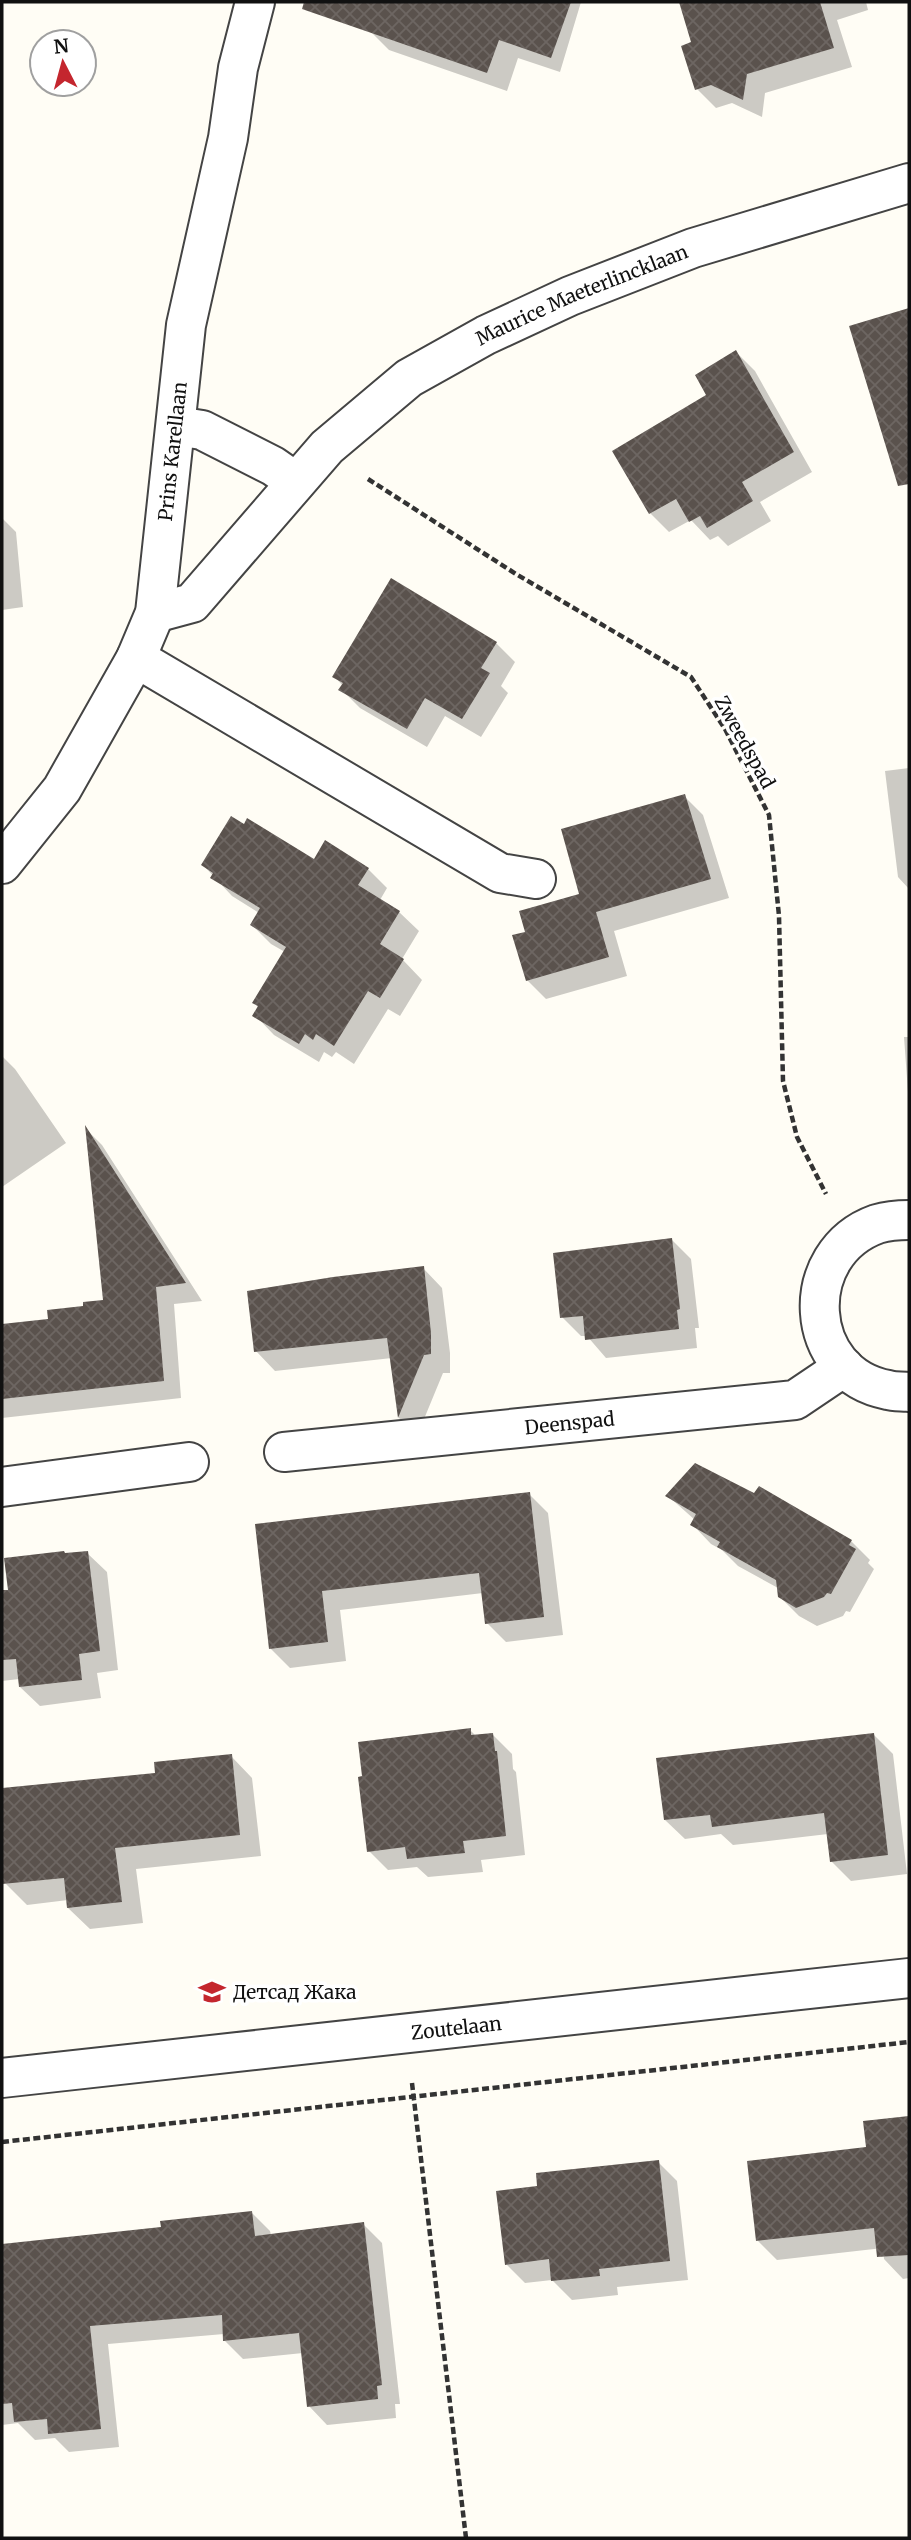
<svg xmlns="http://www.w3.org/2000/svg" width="911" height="2540" font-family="Merriweather,serif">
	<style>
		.shadow { fill: #0003 }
		.building { fill: url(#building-cross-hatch) }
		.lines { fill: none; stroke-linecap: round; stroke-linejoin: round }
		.minor-casing { stroke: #444; stroke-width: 42 }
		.path { stroke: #333; stroke-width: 4.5; stroke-dasharray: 7 3.5; stroke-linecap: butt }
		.minor { stroke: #fff; stroke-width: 38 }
		.labels { text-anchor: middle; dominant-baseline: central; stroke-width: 7; stroke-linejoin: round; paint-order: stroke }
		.street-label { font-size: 19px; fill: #111; stroke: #fff }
		.poi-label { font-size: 19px; fill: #111; stroke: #fff; text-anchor: start }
	</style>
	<defs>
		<pattern id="building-cross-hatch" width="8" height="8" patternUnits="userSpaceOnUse" patternTransform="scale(1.75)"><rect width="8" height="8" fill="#5a524d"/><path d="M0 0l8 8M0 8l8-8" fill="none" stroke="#6d6662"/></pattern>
	</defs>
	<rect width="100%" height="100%" fill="#fffdf5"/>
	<path class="shadow" d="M380,2H581L560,72L518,58L507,91L389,50L370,31Z
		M681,2H866L868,10L837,20L852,67L765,93L762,117L732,103L716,108L697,89L693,43Z
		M909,310V440L900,442L851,328Z
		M736,352L755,371L812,472L760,502L771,521L728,546L718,536L710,540L691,520L669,532L650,513L709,395Z
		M2,518L16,532L23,607L2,610Z
		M496,643L515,662L501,686L508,693L481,737L445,716L427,747L360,708L341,689L343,686L334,676Z
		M909,768V889L898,877L885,771Z
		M684,796L703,815L729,898L614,931L627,976L546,999L527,980V933L581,895Z
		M315,861L368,869L387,888L380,900L399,912L419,931L402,959L422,980L400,1016L388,1009L354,1064L336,1052L332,1057L324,1052L319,1062L274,1035L255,1015L259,1008L254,1003L285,952L271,944L252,925L259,913L232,896L203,865Z
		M904,1037H909V1106Z
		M2,1056L15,1069L66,1143L2,1187Z
		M87,1130L102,1145L202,1301L174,1304L181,1398L2,1418V1326L50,1320L105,1302Z
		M672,1240L691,1259L699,1328H695L697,1348L606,1358L587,1336H581L562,1317Z
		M423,1268L442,1288L450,1353V1373H443L417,1436L399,1418L392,1358L275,1371L256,1351Z
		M529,1494L548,1513L563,1635L506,1642L487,1623L483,1593L340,1610L346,1661L290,1668L271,1649L257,1525Z
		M668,1496L851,1541L870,1560L868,1563L874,1569L850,1612L846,1611L843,1616L817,1626L799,1616L779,1596L778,1588L738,1566L722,1550L711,1544L692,1524L695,1520Z
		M87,1553L107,1572L118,1670L97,1673L101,1698L40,1706L20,1687L19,1679L2,1681V1592L10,1591L66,1555Z
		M470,1730L476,1736L492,1734L512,1754L513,1769L516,1772L525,1855L481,1860L483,1872L428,1877L417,1867L388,1870L369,1851Z
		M874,1735L893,1754L907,1874L851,1881L831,1861L828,1834L733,1845L721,1834L685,1839L665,1820Z
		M231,1756L252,1778L261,1856L136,1869L143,1923L90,1929L68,1908V1900L27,1905L5,1883L2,1861V1790L157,1775Z
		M909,2118V2278L903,2279L884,2259L883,2248L777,2260L758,2241L868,2149L865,2123Z
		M658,2162L677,2181L688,2280L617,2287L618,2295L572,2300L552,2280L525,2283L506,2264L539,2187Z
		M252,2213L270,2231L271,2235L363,2224L382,2243L400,2404H395L396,2418L327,2425L309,2406L303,2353L243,2359L224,2340V2334L108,2344L119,2447L69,2452L55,2438L35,2440L18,2423L2,2425V2278L46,2273L163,2229Z"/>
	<path class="building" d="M304,2H571L551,58L499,40L487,73L302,9Z
		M679,2H820L834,48L747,74L743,100L711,85L695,90L681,46L691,42Z
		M909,308V484L898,486L849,326Z
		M736,350L794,452L742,482L753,501L707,528L700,516L689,522L676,499L649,514L612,451L706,395L695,375Z
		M391,578L497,642L481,668L490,673L462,719L425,698L407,729L338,690L343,683L332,677Z
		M685,794L711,879L596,912L609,957L526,981L512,935L525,932L519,911L579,894L561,829Z
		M231,816L244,824L247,818L314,859L325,840L369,868L358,885L400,911L380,944L404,959L380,998L368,991L334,1046L316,1034L313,1040L305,1034L299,1044L252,1016L258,1006L252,1003L286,947L250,925L260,908L210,878L213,873L201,865Z
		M85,1125L186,1283L156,1287L164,1381L2,1399V1324L48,1319L47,1310L83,1306V1302L103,1300Z
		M672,1238L680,1309L677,1310L679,1329L585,1340L583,1316L560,1318L553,1253Z
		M424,1266L431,1333V1354L424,1355L398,1418L387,1338L254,1352L247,1291L333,1277Z
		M695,1463L754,1493L759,1486L852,1540L849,1545L856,1549L831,1594L827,1593L824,1597L796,1608L778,1597L776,1580L717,1547L720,1542L690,1525L696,1514L665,1496Z
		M530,1492L544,1617L485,1624L479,1573L322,1591L328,1642L269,1649L255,1524Z
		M64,1551L65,1553L88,1551L100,1651L79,1654L82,1680L19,1687L16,1659L2,1660V1590H8L4,1558Z
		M471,1728V1735L493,1733L495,1751H497L506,1836L463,1841L465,1853L407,1859L405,1847L367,1852L358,1777L362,1776L358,1742Z
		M874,1733L888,1855L830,1862L824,1813L712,1827L710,1815L664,1820L656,1758Z
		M232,1754L240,1835L115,1848L122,1902L67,1908L64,1878L2,1884V1788L155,1773L154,1762Z
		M909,2116V2255L877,2257L874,2228L756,2241L747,2161L866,2147L863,2121Z
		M659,2160L670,2261L599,2269L600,2276L551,2281L549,2259L505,2265L496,2191L537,2186L536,2173Z
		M252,2211L255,2236L364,2222L382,2385L377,2386L378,2399L307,2407L299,2333L223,2341L222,2315L90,2326L101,2429L48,2434L47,2419L14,2422L12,2403L2,2404V2244L161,2227L160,2221Z"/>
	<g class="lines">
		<defs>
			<g id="minor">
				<path d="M176,426L202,430L273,466L296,482"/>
				<path id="s1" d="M155,613L192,603L327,447L409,378L486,335L570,296L693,248L909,183"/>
				<path d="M136,658L500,873L536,879"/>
				<path id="s2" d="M2,864L62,789L136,658L155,613L186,325L228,138L238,68L255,2"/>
				<path d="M909,1220C899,1220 887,1221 877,1224C796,1253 802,1374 888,1390C895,1392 902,1391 909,1392"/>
				<path id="s3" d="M284,1452L795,1400L844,1367"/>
				<path d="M2,1487L189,1462"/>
				<path id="s4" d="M2,2078L909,1978"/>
			</g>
		</defs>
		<use href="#minor" class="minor-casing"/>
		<path class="path" d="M368,479L516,574L691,677L725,729L769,815L779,916L783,1081L797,1137L826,1194
			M412,2083L466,2538
			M2,2142L909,2042"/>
		<use href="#minor" class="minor"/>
	</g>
	<defs>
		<symbol id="school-bare" viewBox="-9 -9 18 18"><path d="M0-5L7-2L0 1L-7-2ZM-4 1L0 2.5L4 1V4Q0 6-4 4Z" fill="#c4262e" stroke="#fff" stroke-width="2.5" paint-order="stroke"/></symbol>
	</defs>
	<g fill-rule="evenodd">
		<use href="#school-bare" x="193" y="1973" width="38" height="38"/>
	</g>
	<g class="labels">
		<g class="street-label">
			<text stroke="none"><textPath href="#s1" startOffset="544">Maurice Maeterlincklaan</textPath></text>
			<text stroke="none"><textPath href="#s2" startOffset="458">Prins Karellaan</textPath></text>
			<text transform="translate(745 742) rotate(61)">Zweedspad</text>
			<text stroke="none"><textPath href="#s3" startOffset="287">Deenspad</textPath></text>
			<text stroke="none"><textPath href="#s4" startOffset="457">Zoutelaan</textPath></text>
		</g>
		<g class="poi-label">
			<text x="233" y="1992">Детсад Жака</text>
		</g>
	</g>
	<rect width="911" height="2540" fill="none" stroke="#111111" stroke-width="7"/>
	<g transform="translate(63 63) rotate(354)"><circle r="33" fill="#ffffff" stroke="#a0a0a0" stroke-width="2"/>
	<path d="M0-5L12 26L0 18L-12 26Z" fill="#c4262e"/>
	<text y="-10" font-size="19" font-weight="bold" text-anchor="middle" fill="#111111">N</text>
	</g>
</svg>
